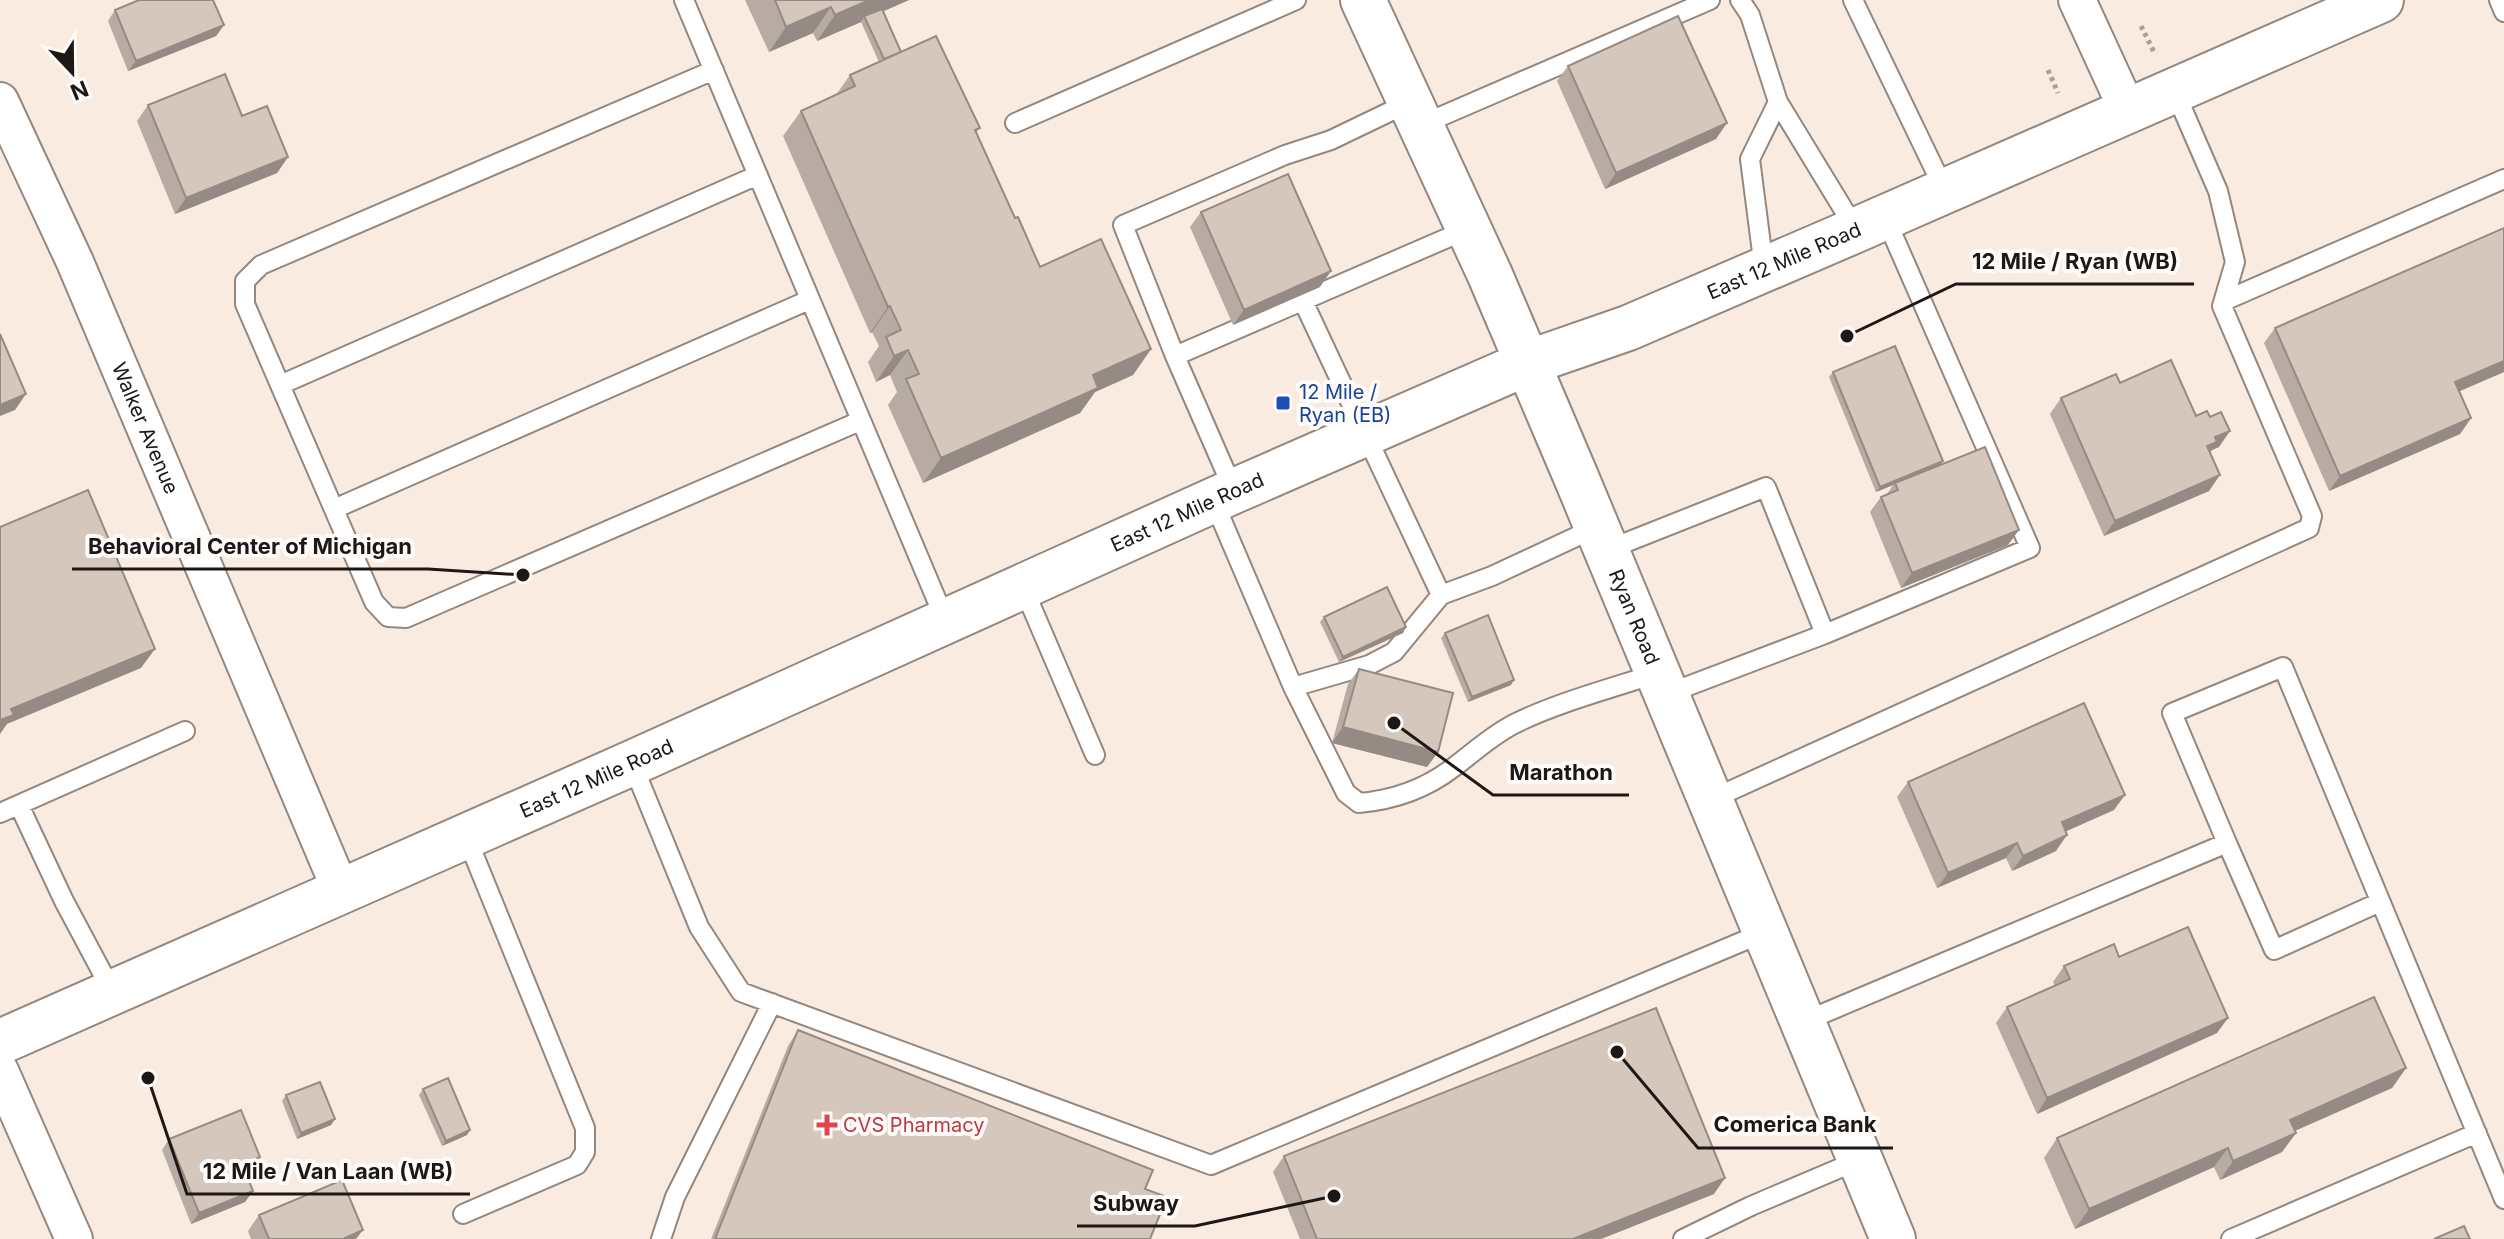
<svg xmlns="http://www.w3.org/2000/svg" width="2504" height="1239" font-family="Inter,sans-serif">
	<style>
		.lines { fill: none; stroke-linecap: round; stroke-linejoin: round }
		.lane-casing { stroke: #94877e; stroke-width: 22 }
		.street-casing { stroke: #94877e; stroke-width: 40 }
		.secondary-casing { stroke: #94877e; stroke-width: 48 }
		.path { stroke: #aca099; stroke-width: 5; stroke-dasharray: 4 4; stroke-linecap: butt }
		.lane { stroke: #fff; stroke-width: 18 }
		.street { stroke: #fff; stroke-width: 36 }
		.secondary { stroke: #fff; stroke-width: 44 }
		.wall { fill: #b8aba3 }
		.shaded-wall { fill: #968b84 }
		.building { fill: #d6c7bd; stroke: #968b84; stroke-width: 2 }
		.transit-dot { fill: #1a4fb4; stroke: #fefbf9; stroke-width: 3 }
		.health-dot { fill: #e0444e; stroke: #fefbf9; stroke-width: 3 }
		.labels { text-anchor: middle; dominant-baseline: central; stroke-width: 8; stroke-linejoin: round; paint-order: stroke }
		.street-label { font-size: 20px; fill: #1d1815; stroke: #fefbf9 }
		.transit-label { font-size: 20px; fill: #164399; stroke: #fefbf9; text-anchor: start }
		.health-label { font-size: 20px; fill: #be3a42; stroke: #fefbf9; text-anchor: start }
		.leader { fill: none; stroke: #1d1815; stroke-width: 3 }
		.callout-dot { fill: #1d1815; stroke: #fefbf9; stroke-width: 3 }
		.callout-label { font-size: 22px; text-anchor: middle; font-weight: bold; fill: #1d1815; stroke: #fefbf9; stroke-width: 8; stroke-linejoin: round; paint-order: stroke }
	</style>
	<rect width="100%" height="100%" fill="#faebe1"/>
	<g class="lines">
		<defs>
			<path id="lane" d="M684,0L946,622
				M1740,0L1750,15L1778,102L1856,230
				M1853,0L1945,191
				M2499,0L2504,12
				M714,70L261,265L245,281V304L374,602L388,617L406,618L860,421
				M1410,102L1331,140L1285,155L1123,225L1175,356L1468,229
				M1015,123L1296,0
				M1421,125L1710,0
				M1764,268L1750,159L1778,102
				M1303,301L1441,595
				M2224,301L2504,179
				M1175,356L1234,491
				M280,385L758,175
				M1214,502L1293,687L1346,793L1359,803C1394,800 1427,788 1454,767C1474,752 1491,736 1514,724C1556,703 1612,688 1658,673
				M334,509L809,300
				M1607,550L1766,487L1825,634
				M1023,587L1095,755
				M1293,687L1369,665L1394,652L1441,595L1492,576L1597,527
				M1667,694L1825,634L2030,548L1885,217
				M632,763L699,927L741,992L1211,1165L1765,932
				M1710,800L2309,528L2312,516L2222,306L2235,262L2218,191L2175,92
				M19,805L64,901L112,991
				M0,813L185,731
				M2227,843L2274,950L2380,902
				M1803,1022L2227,843L2172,713L2283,667L2504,1199
				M463,1214L577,1165L585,1152V1128L466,836
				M661,1239L675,1197L772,1003
				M1683,1239L1751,1206L1859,1160
				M2231,1239L2477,1133"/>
			<g id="street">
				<path d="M2077,0L2128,111"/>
				<path id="s1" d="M0,101L75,262L341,891"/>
				<path d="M0,1071L74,1239"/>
			</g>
			<g id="secondary">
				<path id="s2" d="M1363,0L1490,275L1576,477L1893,1239"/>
				<path id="s3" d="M0,1042L632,763L1234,491L1527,363L1628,328L1856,230L2381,0"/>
			</g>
		</defs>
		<use href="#lane" class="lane-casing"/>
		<use href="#street" class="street-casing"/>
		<use href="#secondary" class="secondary-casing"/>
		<path class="path" d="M2141,26L2154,52
			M2048,70L2058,93"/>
		<use href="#lane" class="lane"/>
		<use href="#street" class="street"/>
		<use href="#secondary" class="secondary"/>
	</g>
	<path class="wall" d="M745,0H909L883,11L901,52L980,128L976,133L1015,218L1040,267L1151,349L1133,375L1095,392L1080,413L923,483L888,405L897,392L890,375L876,382L868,362L879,346L872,332L870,333L783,136L801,111L836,95L850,75L879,62L861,22L817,41L813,33L769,52Z
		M115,10L224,25L216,36L128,71L108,21Z
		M1568,66L1716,139L1605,189L1557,81Z
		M148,105L242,116L288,157L277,173L175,214L137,121Z
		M1201,212L1320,287L1233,325L1190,227Z
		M2504,228V372L2459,391L2471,418L2460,434L2329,491L2264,343L2275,328Z
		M1833,372L1943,461L1941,464L2008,545L1901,588L1870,512L1881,497L1887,494L1893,485L1876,492L1829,377Z
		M2120,383L2196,416L2219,447L2212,450L2210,453L2209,491L2104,536L2050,414L2061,398Z
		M1324,617L1406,627L1403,633L1339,662L1320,622Z
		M1445,633L1511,685L1468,702L1441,638Z
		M1359,669L1438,752L1427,767L1332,743L1348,684Z
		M1908,782L2114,810L2066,831L2056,851L2012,871L2006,858L1937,888L1897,797Z
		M2119,957L2217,1033L2037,1114L1996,1023L2007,1007L2055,986L2053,982L2064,966Z
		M798,1030L1145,1189L1150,1239H711L788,1046Z
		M2406,1068L2392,1088L2295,1131L2296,1133L2282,1152L2220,1180L2214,1167L2075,1229L2044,1158L2057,1138Z
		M423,1089L467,1135L442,1146L419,1095Z
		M286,1095L335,1119L331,1125L297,1139L282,1101Z
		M169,1139L252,1168L244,1171L253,1191L245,1202L191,1224L162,1150Z
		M1284,1156L1714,1194L1601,1239H1300L1273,1172Z
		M259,1215L356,1239H251L248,1231Z"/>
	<path class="shaded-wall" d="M869,0H909L866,19L864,16L861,22L817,41L835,15Z
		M831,7L813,33L769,52L786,27Z
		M224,25L216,36L128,71L136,61Z
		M1727,123L1716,139L1605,189L1616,173Z
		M288,157L277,173L175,214L186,198Z
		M1331,271L1320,287L1233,325L1244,310Z
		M890,306L872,332L870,333L888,307Z
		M1151,349L1133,375L1095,392L1080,413L923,483L941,458L1093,375Z
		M908,350L890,375L876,382L894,356Z
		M2504,361V372L2444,398L2455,382Z
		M26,394L15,410L0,416V405Z
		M2471,418L2460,434L2329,491L2340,476Z
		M2230,431L2219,447L2212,450L2206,457L2207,446L2215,437Z
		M1943,461L1939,467L1895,483L1893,485L1876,492L1880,487Z
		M2220,475L2209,491L2104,536L2115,521Z
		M2019,530L2008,545L1901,588L1912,573Z
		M1406,627L1403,633L1339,662L1343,657Z
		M155,649L141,668L7,724L0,734V720L11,709Z
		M1514,680L1511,685L1468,702L1472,697Z
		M1343,727L1438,752L1427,767L1332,743Z
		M2125,795L2114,810L2051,838L2062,822Z
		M2067,835L2056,851L2012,871L2023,856Z
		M2017,843L2006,858L1937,888L1948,873Z
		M2228,1018L2217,1033L2037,1114L2047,1098Z
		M2406,1068L2392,1088L2276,1139L2290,1120Z
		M335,1119L331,1125L297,1139L301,1133Z
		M470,1130L467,1135L442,1146L446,1141Z
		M2296,1133L2282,1152L2220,1180L2233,1161Z
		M2228,1148L2214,1167L2075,1229L2089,1209Z
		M260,1157L252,1168L234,1175L242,1164Z
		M1725,1178L1714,1194L1601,1239H1573Z
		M253,1191L245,1202L191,1224L199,1213Z
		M363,1230L356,1239H343Z"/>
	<path class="building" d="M139,0H213L224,25L136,61L115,10Z
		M775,0H869L835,15L831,7L786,27Z
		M882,9L901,52L884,59L864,16Z
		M1678,16L1727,123L1616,173L1568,66Z
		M936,36L980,128L975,130L1015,218L1018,217L1040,267L1101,239L1151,349L1093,375L1098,388L941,458L906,379L919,374L908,350L894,356L886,337L901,330L890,306L888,307L801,111L855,86L850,75Z
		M225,74L242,116L267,106L288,157L186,198L148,105Z
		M1288,174L1331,271L1244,310L1201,212Z
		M2504,228V361L2455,382L2471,418L2340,476L2275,328Z
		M0,334L26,394L0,405Z
		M1895,346L1943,461L1880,487L1833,372Z
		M2171,360L2196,416L2207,411L2210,417L2221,412L2230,431L2215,437L2217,442L2207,446L2220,475L2115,521L2061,398L2116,374L2120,383Z
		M1985,447L2019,530L1912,573L1881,497L1898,490L1895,483Z
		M88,490L155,649L11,709L14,715L0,720V527Z
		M1387,587L1406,627L1343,657L1324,617Z
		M1488,615L1514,680L1472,697L1445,633Z
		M1359,669L1453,693L1438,752L1343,727Z
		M2084,703L2125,795L2062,822L2067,835L2023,856L2017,843L1948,873L1908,782Z
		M2188,927L2228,1018L2047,1098L2007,1007L2070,979L2064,966L2114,944L2119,957Z
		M2374,997L2406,1068L2290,1120L2296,1133L2233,1161L2228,1148L2089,1209L2057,1138Z
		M1656,1008L1725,1178L1573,1239H1317L1284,1156Z
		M798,1030L1153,1170L1145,1189L1167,1197L1150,1239H715Z
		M448,1078L470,1130L446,1141L423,1089Z
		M320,1082L335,1119L301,1133L286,1095Z
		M241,1110L260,1157L242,1164L253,1191L199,1213L169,1139Z
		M342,1180L363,1230L343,1239H269L259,1215Z
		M2464,1226L2470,1239H2434Z"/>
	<rect class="transit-dot" x="1275" y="395" width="16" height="16" rx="4"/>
	<path class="health-dot" d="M823 1113h8v8h8v8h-8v8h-8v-8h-8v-8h8z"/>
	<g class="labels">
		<g class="street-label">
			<text stroke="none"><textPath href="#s3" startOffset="1948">East 12 Mile Road</textPath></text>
			<text stroke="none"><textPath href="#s1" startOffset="358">Walker Avenue</textPath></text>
			<text stroke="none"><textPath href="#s3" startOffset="1300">East 12 Mile Road</textPath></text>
			<text stroke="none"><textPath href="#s2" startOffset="674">Ryan Road</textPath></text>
			<text stroke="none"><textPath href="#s3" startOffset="652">East 12 Mile Road</textPath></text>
		</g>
		<g class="transit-label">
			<text x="1299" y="392">12 Mile /<tspan x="1299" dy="23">Ryan (EB)</tspan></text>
		</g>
		<g class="health-label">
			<text x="843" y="1125">CVS Pharmacy</text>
		</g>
	</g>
	<path class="leader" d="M1847 336L1956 284H2194M523 575L428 569H72M1394 723L1493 795H1629M1617 1052L1698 1148H1893M148 1078L187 1194H470M1334 1196L1195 1226H1077"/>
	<g class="callout-dot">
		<circle cx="1847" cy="336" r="8"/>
		<circle cx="523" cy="575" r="8"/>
		<circle cx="1394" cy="723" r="8"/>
		<circle cx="1617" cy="1052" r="8"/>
		<circle cx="148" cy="1078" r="8"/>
		<circle cx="1334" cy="1196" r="8"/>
	</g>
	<g class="callout-label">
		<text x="2075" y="269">12 Mile / Ryan (WB)</text>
		<text x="250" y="554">Behavioral Center of Michigan</text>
		<text x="1561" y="780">Marathon</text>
		<text x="1795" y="1132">Comerica Bank</text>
		<text x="328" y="1179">12 Mile / Van Laan (WB)</text>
		<text x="1136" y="1211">Subway</text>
	</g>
	<g transform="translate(72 72) rotate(158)" stroke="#fefbf9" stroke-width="6" paint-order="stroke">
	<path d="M0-6L14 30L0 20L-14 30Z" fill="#1d1815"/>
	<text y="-12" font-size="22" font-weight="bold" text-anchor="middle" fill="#1d1815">N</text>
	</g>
</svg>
